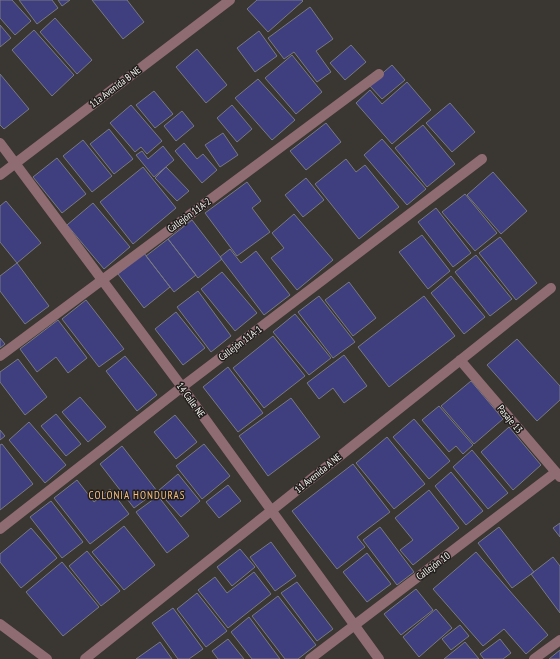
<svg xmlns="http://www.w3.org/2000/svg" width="560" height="659" font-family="'PT Sans Narrow',sans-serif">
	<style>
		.building { fill: #3f3f80; stroke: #787980 }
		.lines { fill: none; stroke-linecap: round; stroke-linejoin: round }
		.minor { stroke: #8f6b72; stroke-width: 10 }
		.labels { text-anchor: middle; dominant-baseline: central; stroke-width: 3; stroke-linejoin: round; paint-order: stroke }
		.street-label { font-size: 10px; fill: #f6f3f0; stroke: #201e1c }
		.neighbourhood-label { font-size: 11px; letter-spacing: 1px; fill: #f6be82; stroke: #201e1c }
	</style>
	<rect width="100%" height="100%" fill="#3a3631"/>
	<path class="building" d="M0,0H12L31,21L15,35L0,18Z
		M19,0H52L58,8L37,24Z
		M58,0H70L62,6Z
		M92,0H127L144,22L123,39Z
		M257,0H302L303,1L268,32L247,9Z
		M310,7L333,39L316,51L331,72L317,82L294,52L284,59L268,38Z
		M55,18L92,60L77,74L40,32Z
		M0,25L11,38L0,47Z
		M34,30L74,75L52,96L12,50Z
		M259,31L277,56L255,72L237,48Z
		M351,45L366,62L345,80L330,63Z
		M197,49L227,85L206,103L176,67Z
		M292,55L322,92L296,114L265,78Z
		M392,65L405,80L382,99L369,85Z
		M0,74L29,109L4,129L0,125Z
		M258,79L295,120L272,140L235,98Z
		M407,82L431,110L392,144L356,103L370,90L382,104Z
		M154,91L173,114L155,128L136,105Z
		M450,103L475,132L452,152L426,123Z
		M131,105L162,141L147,154L141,147L135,152L110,123Z
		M232,105L252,129L237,142L217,118Z
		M182,111L194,126L176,141L164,126Z
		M326,123L341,142L306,170L290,151Z
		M423,125L455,164L427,187L395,148Z
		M109,129L133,159L114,174L90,144Z
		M223,133L238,155L220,167L205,145Z
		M382,139L426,189L407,205L364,155Z
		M83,140L112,176L92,192L63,156Z
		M184,143L197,159L203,154L217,170L202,183L175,151Z
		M163,146L174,160L154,177L136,155L142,151L148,159Z
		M57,158L86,194L62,213L33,177Z
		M346,159L356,172L365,165L399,207L359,239L315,184Z
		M143,167L176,208L133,244L100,202Z
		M166,167L189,191L177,201L155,178Z
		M493,172L527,211L501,234L467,195Z
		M306,178L324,200L303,217L285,195Z
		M247,182L261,201L252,208L270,232L237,256L205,213Z
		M465,194L497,233L475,251L442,212Z
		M6,201L41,243L17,263L0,242V206Z
		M93,203L130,247L104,269L67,225Z
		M436,208L471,253L453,267L418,222Z
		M294,214L333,260L297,290L271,258L284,248L272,233Z
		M192,220L222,259L198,278L168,239Z
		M422,235L450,271L428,289L399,252Z
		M500,237L537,283L516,300L479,253Z
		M168,239L196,275L174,292L146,256Z
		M230,249L241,263L256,251L290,295L264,315L220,257Z
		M144,253L170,287L144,308L118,274Z
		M476,255L512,299L490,316L455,272Z
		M17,263L49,306L25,324L0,291V276Z
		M222,272L257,313L235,331L201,289Z
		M451,276L485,317L464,334L431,293Z
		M349,282L376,318L353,336L325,300Z
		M198,291L231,336L211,352L177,307Z
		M319,296L355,342L333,358L298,312Z
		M424,296L455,336L389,387L358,347Z
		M86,300L124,349L99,367L62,319Z
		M176,312L205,348L183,365L155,329Z
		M295,314L331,358L309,375L273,332Z
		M58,320L87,358L68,373L56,357L37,372L20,349Z
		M273,336L305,376L264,408L233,368Z
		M0,338L5,344L0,348Z
		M517,339L560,386V400L537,421L487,365Z
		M344,355L367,386L344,403L333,388L319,399L307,383Z
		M125,356L157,395L137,411L106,371Z
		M18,359L47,397L25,415L0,382V372Z
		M228,367L263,413L238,432L203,387Z
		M471,381L503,419L474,444L441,406Z
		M80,397L106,427L88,442L62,412Z
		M291,398L320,437L268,476L239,436Z
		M439,406L473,445L463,454L456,446L449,452L422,420Z
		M56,414L81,444L66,456L41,426Z
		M175,415L197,442L176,459L154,432Z
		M414,419L450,461L429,479L393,437Z
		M29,422L66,465L45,483L9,440Z
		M509,427L541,465L513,490L481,452Z
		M0,430L5,436L0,440Z
		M387,437L425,484L394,509L356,463Z
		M2,444L33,484L0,510V445Z
		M204,444L230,476L202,499L176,466Z
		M122,446L157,491L134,508L100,464Z
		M472,450L508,493L488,509L453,467Z
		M353,464L390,512L357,537L365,547L337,569L292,511Z
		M451,472L483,511L466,525L435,486Z
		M178,474L200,501L181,517L158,491Z
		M77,480L94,502L110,489L129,514L90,544L54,498Z
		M228,485L241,501L219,518L206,502Z
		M429,490L459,528L413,565L400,550L413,540L395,518Z
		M158,496L189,536L167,553L136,512Z
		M51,501L83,542L62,558L30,517Z
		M560,523V537L553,528Z
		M124,526L155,565L124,590L92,552Z
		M380,527L414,572L397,585L363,540Z
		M499,527L534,572L512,588L478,543Z
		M31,528L57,558L21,588L0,562V554Z
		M271,542L296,576L275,591L250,557Z
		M240,549L255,567L232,586L217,567Z
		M87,551L120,591L101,606L69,566Z
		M476,552L548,635L526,654L504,629L483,646L433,589Z
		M367,553L391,584L367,602L343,572Z
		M553,557L560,566V613L531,574Z
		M62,562L99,607L63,636L26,592Z
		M254,572L271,594L228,628L198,590L215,577L227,593Z
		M297,582L333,629L317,641L281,593Z
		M416,589L433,610L401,635L384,614Z
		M197,593L227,631L206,647L177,609Z
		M278,596L316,645L298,659H285L252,616Z
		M173,608L203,649L189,659H178L152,623Z
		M436,609L452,628L419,657L403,637Z
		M249,617L280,659H252L231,632Z
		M460,625L469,636L451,650L442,639Z
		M228,639L244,659H218L212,651Z
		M500,639L511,653L503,659H484L480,654Z
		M160,642L172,659H136Z
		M465,642L479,659H444Z
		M560,650V659H549Z"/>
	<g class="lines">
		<path class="minor" d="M0,143L182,387L379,659
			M0,175L230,0
			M0,356L379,74
			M460,360L560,477
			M0,529L182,387L482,159
			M0,624L47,659
			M85,659L551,288
			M310,659L556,472
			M534,659L560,640"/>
	</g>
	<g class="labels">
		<g class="street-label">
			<text transform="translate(115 87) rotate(-37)">11a Avenida B NE</text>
			<text transform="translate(189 215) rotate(-36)">Callejón 11A-2</text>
			<text transform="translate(240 343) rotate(-37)">Callejón 11A-1</text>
			<text transform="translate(191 400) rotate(54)">14 Calle NE</text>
			<text transform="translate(510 419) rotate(50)">Pasaje 13</text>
			<text transform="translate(318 473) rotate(-39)">11 Avenida A NE</text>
			<text transform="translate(433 566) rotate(-37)">Callejón 10</text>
		</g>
		<g class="neighbourhood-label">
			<text x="137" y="495">COLONIA HONDURAS</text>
		</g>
	</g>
</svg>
